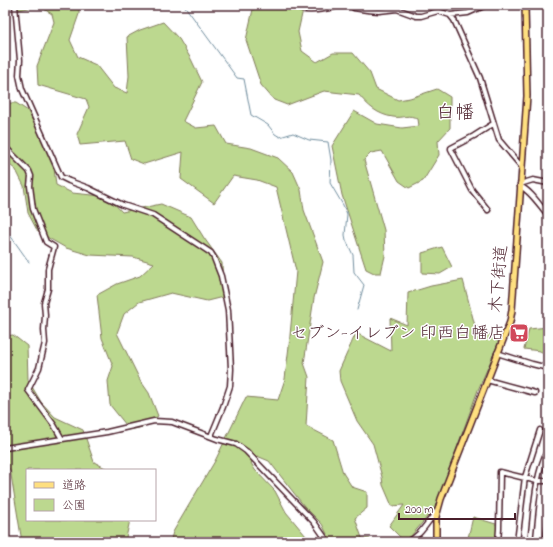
<svg xmlns="http://www.w3.org/2000/svg" width="553" height="547" font-family="'Indie Flower','Klee One',sans-serif">
	<style>
		.green { fill: #bcd88f; stroke: #837c5d }
		.lines { fill: none; stroke-linecap: round; stroke-linejoin: round }
		.stream { stroke: #708d9e; stroke-width: 1 }
		.minor-casing { stroke: #4a1f2b; stroke-width: 7 }
		.major-casing { stroke: #4a1f2b; stroke-width: 8 }
		.minor { stroke: #fff; stroke-width: 4 }
		.major { stroke: #fedf80; stroke-width: 5 }
		.labels { text-anchor: middle; dominant-baseline: central; stroke-width: 3; stroke-linejoin: round; paint-order: stroke }
		.street-label { font-size: 17px; fill: #4a1f2b; stroke: #fff }
		.poi-label { font-size: 17px; fill: #4a1f2b; stroke: #fff; text-anchor: end }
		.quarter-label { font-size: 19px; fill: #4a1f2b; stroke: #fff }
	</style>
	<rect width="100%" height="100%" fill="#fff"/>
	<filter id="ink" filterUnits="userSpaceOnUse"><feTurbulence type="fractalNoise" baseFrequency=".025" numOctaves="2"/><feDisplacementMap in="SourceGraphic" scale="8" xChannelSelector="R" yChannelSelector="G"/><feConvolveMatrix kernelMatrix="1 2 1 2 8 2 1 2 1" color-interpolation-filters="sRGB"/></filter>
	<g filter="url(#ink)">
		<path class="green" d="M5,5H79V14L70,40L78,57L96,65L114,88L127,93L129,76L127,37L140,30L163,22L179,39L191,59L202,82L183,121L196,128L216,126L226,144L251,148L278,158L293,172L301,190L304,210L323,262L314,298L304,363L309,377L306,426L333,440L343,473L352,487L367,492V508L355,518L362,538L370,539L371,542H331L322,524L304,506L269,461L257,456L251,463L255,470L275,491L286,512L311,542H170L173,532L215,461L246,397L278,400L285,379L289,346L296,271L276,187L257,180L233,176L214,203L181,179L183,152L144,164L131,159L125,141L80,145L77,134L89,107L86,99L38,85L37,66L54,22L52,14L39,6L18,10Z
			M254,5H304L298,32L302,51L317,62L333,53H353L370,73L376,89L398,100L410,98L437,89L450,97V128L438,141L439,155L423,181L409,188L399,181L382,151L371,153L364,160L384,230L385,256L381,273H374L366,269L342,195L332,146L354,111L377,124L402,128L419,126L418,119C408,113 404,119 393,117C378,115 368,106 359,95L324,91L287,105L274,100L261,85L246,40Z
			M5,103H16L28,111L53,160L56,185L72,193L102,196L111,200L122,212L161,204L191,217L204,238L222,263L223,297L207,301L171,293L139,302L124,314L117,333L140,380L149,393L158,416L143,427L130,430L110,405L108,381L113,366L102,338L97,295L117,284L140,276L154,263L133,257L90,255L66,248L38,232L28,213L24,186L16,170L5,161Z
			M442,247L452,267L440,274L422,273V253Z
			M463,280L475,326L485,331L499,342L478,390L435,508L411,536L404,541L389,526L404,505L392,506L383,485L382,477L373,444L357,421L340,381L339,371L356,333L391,351L390,318L407,325L408,293L431,286Z
			M548,327V356L540,351L524,349L529,329Z
			M13,335L27,346L28,380L41,402L55,417L83,430L94,462L109,470H27V520H130L125,542H22L10,469H5V336Z
			M473,517L499,525L494,542H467Z"/>
		<g class="lines">
			<path class="stream" d="M184,5L237,78L244,79L251,115L268,125L275,134L280,137L293,133L309,140L328,142L331,160L330,183L343,205L347,214L345,235L346,240L353,255L354,272L364,285L357,310
				M5,228L29,262"/>
			<defs>
				<path id="minor" d="M15,5L20,60L19,75L22,89L61,177L69,181L88,188L123,205L153,215L202,247L211,253L214,258L221,276L228,310L231,369L230,386L223,407L211,436
					M294,5C302,15 331,8 342,5
					M350,5L354,8L367,10L379,11L397,9L416,16H421L438,11L450,15L454,20L480,78L499,140L521,166
					M450,15L468,13L486,5
					M5,147L29,171L31,176L30,186L33,209L46,242L54,247L48,269V289L44,303L45,315L44,330L45,343L39,368L28,390L54,425L62,439
					M520,184L533,180L548,183
					M520,186C531,191 540,206 548,215
					M488,210L472,190L451,149V148L474,136L493,124
					M497,353L532,364L548,368
					M487,380L535,393
					M5,448L107,432L154,421L172,422L217,439L236,444L246,451L314,522L328,542
					M407,542C421,536 427,522 437,511
					M498,542L499,529L500,472L537,481H548
					M517,542L525,477L540,430
					M530,542C534,511 534,477 548,449
					M546,542L548,519"/>
				<path id="major" d="M436,542V517L441,499L510,322L512,310L527,96L525,5"/>
			</defs>
			<use href="#minor" class="minor-casing"/>
			<use href="#major" class="major-casing"/>
			<use href="#minor" class="minor"/>
			<use href="#major" class="major"/>
		</g>
	</g>
	<defs>
		<symbol id="supermarket-square" viewBox="-11 -11 22 22"><rect x="-9" y="-9" width="18" height="18" rx="4" fill="#d1495b" stroke="#fff"/><path d="M-6-5.5h2.5l.6 2H6L4.5 2H-2.5L-4.4-4H-6ZM-1.5 3.2a1.3 1.3 0 1 0 .1 0ZM3 3.2a1.3 1.3 0 1 0 .1 0Z" fill="#fff"/></symbol>
	</defs>
	<g fill-rule="evenodd">
		<use href="#supermarket-square" x="508" y="322" width="22" height="22"/>
	</g>
	<g class="labels">
		<g class="street-label">
			<text transform="translate(499 279) rotate(-85)">木下街道</text>
		</g>
		<g class="poi-label">
			<text x="505" y="333">セブン-イレブン 印西白幡店</text>
		</g>
		<g class="quarter-label">
			<text x="455" y="113">白幡</text>
		</g>
	</g>
	<rect width="553" height="547" fill="none" stroke="#fff" stroke-width="20"/>
	<rect x="10" y="10" width="533" height="527" fill="none" stroke="#4a1f2b" stroke-width="1.5" filter="url(#ink)"/>
	<rect x="26" y="469" width="130" height="52" fill="#ffffff" stroke="#b7a5aa"/>
	<rect x="34" y="482" width="20" height="6" fill="#fedf80" stroke="#b7a5aa"/>
	<text x="62" y="489" font-size="12" fill="#4a1f2b">道路</text>
	<rect x="34" y="499" width="20" height="12" fill="#bcd88f" stroke="#b7a5aa"/>
	<text x="62" y="509" font-size="12" fill="#4a1f2b">公園</text>
	<path d="M399 513v6h116v-6" fill="none" stroke="#4a1f2b" stroke-width="2"/>
	<text x="405" y="513" font-size="12" fill="#4a1f2b" stroke="#ffffff" stroke-width="3" paint-order="stroke">200 m</text>
</svg>
